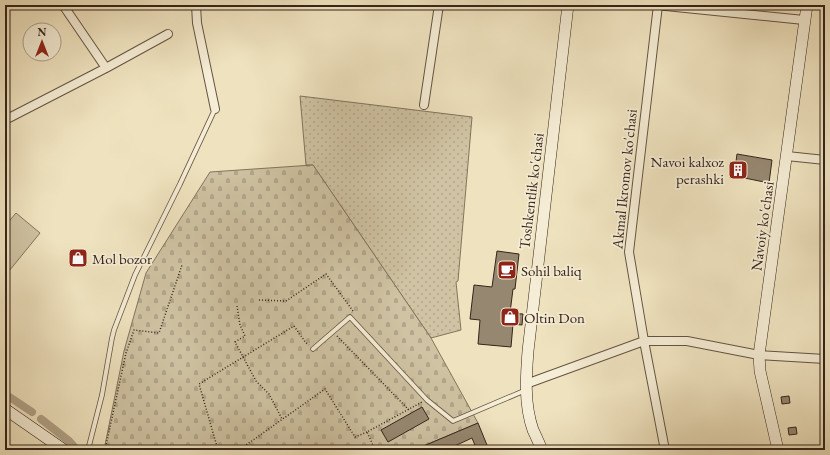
<svg xmlns="http://www.w3.org/2000/svg" width="830" height="455" font-family="'EB Garamond',serif">
	<style>
		.grass { fill: url(#grass-dots); stroke: #82745e }
		.cemetery { fill: url(#cemetery-stones); stroke: #82745e }
		.pitch { fill: #cfc3a3; stroke: #82745e }
		.lines { fill: none; stroke-linecap: round; stroke-linejoin: round }
		.canal { stroke: #b0a287; stroke-width: 8 }
		.building { fill: #968770; stroke: #35241a }
		.lane-casing { stroke: #645443; stroke-width: 5.5 }
		.street-casing { stroke: #645443; stroke-width: 10 }
		.secondary-casing { stroke: #35241a; stroke-width: 12 }
		.path { stroke: #35241a; stroke-width: 1.5; stroke-dasharray: 1 2; stroke-linecap: butt }
		.lane { stroke: #f5edd5; stroke-width: 4 }
		.street { stroke: #f5edd5; stroke-width: 8 }
		.secondary { stroke: #f5edd5; stroke-width: 11 }
		.labels { text-anchor: middle; dominant-baseline: central; stroke-width: 3.5; stroke-linejoin: round; paint-order: stroke }
		.poi-label { font-size: 15px; fill: #35241a; stroke: #f5edd5; text-anchor: start }
		.street-label { font-size: 15px; fill: #35241a; stroke: #f5edd5 }
	</style>
	<defs>
		<pattern id="grass-dots" width="8" height="8" patternUnits="userSpaceOnUse"><rect width="8" height="8" fill="#cfc3a3"/><path d="M2 2h.1M6 6h.1" fill="none" stroke="#b2a78c" stroke-width="1.8" stroke-linecap="round"/></pattern>
		<pattern id="cemetery-stones" width="16" height="16" patternUnits="userSpaceOnUse"><rect width="16" height="16" fill="#cfc3a3"/><path d="M2 7V4a2 2 0 0 1 4 0v3zM10 15v-3a2 2 0 0 1 4 0v3z" fill="#b2a78c"/></pattern>
	</defs>
	<rect width="100%" height="100%" fill="#efe3bf"/>
	<filter id="stains"><feTurbulence type="fractalNoise" baseFrequency=".005" numOctaves="4"/><feColorMatrix values="0 0 0 0 .2 0 0 0 0 .09 0 0 0 0 .02 0 0 0 .5 -.17"/></filter>
	<radialGradient id="worn" r=".72"><stop offset=".6" stop-color="#630" stop-opacity="0"/><stop offset="1" stop-color="#630" stop-opacity=".3"/></radialGradient>
	<path class="grass" d="M300,96L472,117L458,281L456,282L461,330L431,338L313,165H306Z"/>
	<path class="cemetery" d="M313,165L431,338L478,423L414,450H104L124,351L146,273L210,172Z"/>
	<path class="pitch" d="M16,213L40,233L5,276V226Z"/>
	<g class="lines">
		<path class="canal" d="M5,394L32,412
			M41,419L69,441L76,449"/>
	</g>
	<path class="building" d="M737,154L772,160L769,183L730,175L732,168L735,169Z
		M497,251L519,254L515,289H513L510,313L523,314L522,325L513,324L511,347L478,344L480,320L470,319L474,285L492,287Z
		M789,396L790,403L782,404L781,397Z
		M422,407L429,419L388,442L381,430Z
		M478,423L489,450H477L472,438L446,450H414Z
		M796,427L797,434L789,435L788,428Z"/>
	<g class="lines">
		<defs>
			<path id="lane" d="M313,349L350,317L427,400L453,421L526,390
				M85,450L89,446L102,395L112,338L114,330L135,275L180,184L215,109"/>
			<path id="street" d="M63,5L106,68
				M196,5L197,23L215,109
				M656,5L804,20
				M658,5L629,252L644,341L665,450
				M424,105L439,5
				M5,120L106,68L168,34
				M787,156L825,160
				M526,384L644,341H687L759,355L825,359"/>
			<path id="secondary" d="M5,409L64,450
				M542,450C539,443 536,436 533,430C524,404 526,377 528,351L568,5
				M778,450L760,371L759,355L807,5"/>
		</defs>
		<use href="#lane" class="lane-casing"/>
		<use href="#street" class="street-casing"/>
		<use href="#secondary" class="secondary-casing"/>
		<path class="path" d="M259,300L286,301L326,274L353,311L352,313
			M237,306L240,325L245,336L235,342L256,381L269,394L282,419
			M337,336L409,410
			M105,450L126,353L134,330L159,333L182,265
			M218,450L199,384L294,326L306,343L309,345
			M239,450L325,389L355,437L367,432
			M375,450L367,432L422,402"/>
		<use href="#lane" class="lane"/>
		<use href="#street" class="street"/>
		<use href="#secondary" class="secondary"/>
	</g>
	<defs>
		<symbol id="building-square" viewBox="-11 -11 22 22"><rect x="-9" y="-9" width="18" height="18" rx="4" fill="#8f2418" stroke="#f5edd5"/><path d="M-4-6H4V6H1V3H-1V6H-4ZM-2.5-4.3h1.7v1.8h-1.7ZM.8-4.3h1.7v1.8H.8ZM-2.5-1h1.7V.8h-1.7ZM.8-1h1.7V.8H.8Z" fill="#fff"/></symbol>
		<symbol id="shop-square" viewBox="-11 -11 22 22"><rect x="-9" y="-9" width="18" height="18" rx="4" fill="#8f2418" stroke="#f5edd5"/><path d="M-5-2.5h2.3a2.7 3.5 0 0 1 5.4 0H5L5.5 6h-11ZM-1.5-2.5h3a1.5 2.3 0 0 0-3 0Z" fill="#fff"/></symbol>
		<symbol id="cafe-square" viewBox="-11 -11 22 22"><rect x="-9" y="-9" width="18" height="18" rx="4" fill="#8f2418" stroke="#f5edd5"/><path d="M-5.5-4.5H6V0H3Q3 3.5 0 3.5H-2.5Q-5.5 3.5-5.5 0ZM3-3.2v2h1.7v-2ZM-6 4.5H4V6H-6Z" fill="#fff"/></symbol>
	</defs>
	<g fill-rule="evenodd">
		<use href="#building-square" x="727" y="159" width="22" height="22"/>
		<use href="#shop-square" x="67" y="247" width="22" height="22"/>
		<use href="#cafe-square" x="496" y="259" width="22" height="22"/>
		<use href="#shop-square" x="499" y="306" width="22" height="22"/>
	</g>
	<g class="labels">
		<g class="poi-label">
			<text x="724" y="161" text-anchor="end">Navoi kalxoz<tspan x="724" dy="17">perashki</tspan></text>
			<text x="92" y="258">Mol bozor</text>
			<text x="521" y="270">Sohil baliq</text>
			<text x="524" y="317">Oltin Don</text>
		</g>
		<g class="street-label">
			<text transform="translate(624 179) rotate(-84)">Akmal Ikromov ko'chasi</text>
			<text transform="translate(531 191) rotate(-83)">Toshkentlik ko'chasi</text>
			<text transform="translate(762 226) rotate(-82)">Navoiy ko'chasi</text>
		</g>
	</g>
	<rect width="830" height="455" fill="none" stroke="#efe3bf" stroke-width="20"/>
	<rect x="6" y="6" width="818" height="443" fill="none" stroke="#35241a" stroke-width="2"/>
	<rect x="10" y="10" width="810" height="435" fill="none" stroke="#35241a"/>
	<g transform="translate(42 42)"><circle r="19" fill="#f5edd5" stroke="#a89d8a"/>
	<path d="M0-3L7 15L0 10L-7 15Z" fill="#8f2418"/>
	<text y="-6" font-size="11" font-weight="bold" text-anchor="middle" fill="#35241a">N</text>
	</g>
	<rect width="100%" height="100%" filter="url(#stains)"/>
	<rect width="100%" height="100%" fill="url(#worn)"/>
</svg>
